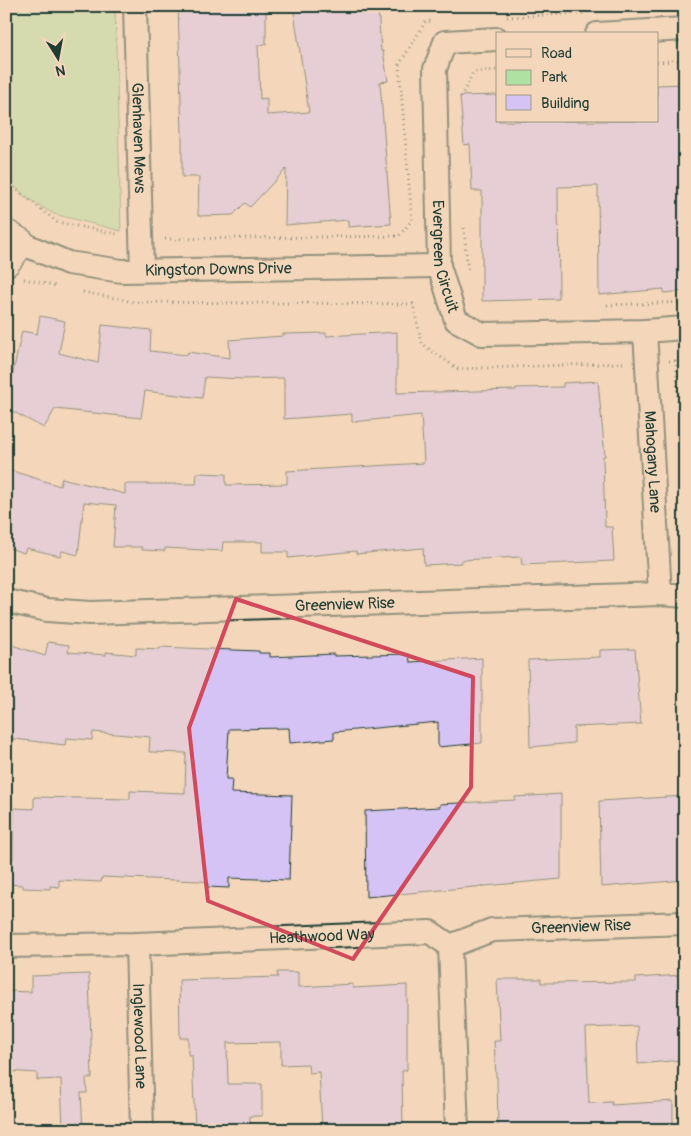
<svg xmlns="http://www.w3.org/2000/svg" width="691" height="1136" font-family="Pangolin,sans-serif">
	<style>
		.green { fill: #afe1a2; stroke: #678f6b }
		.building { fill: #d4c3f4; stroke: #1f3d34 }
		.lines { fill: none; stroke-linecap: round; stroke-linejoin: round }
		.street-casing { stroke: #1f3d34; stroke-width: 26 }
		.secondary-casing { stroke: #1f3d34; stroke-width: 31 }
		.path { stroke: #1f3d34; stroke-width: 3; stroke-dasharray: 1 4; stroke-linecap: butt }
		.street { stroke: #f4d7ba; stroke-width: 22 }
		.secondary { stroke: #f4d7ba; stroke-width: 28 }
		.marked { fill: none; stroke: #d1495b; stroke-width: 4; stroke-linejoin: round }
		.labels { text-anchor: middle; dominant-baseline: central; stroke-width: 5; stroke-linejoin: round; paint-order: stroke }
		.street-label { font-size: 16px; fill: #1f3d34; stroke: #f4d7ba }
	</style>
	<rect width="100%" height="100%" fill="#f4d7ba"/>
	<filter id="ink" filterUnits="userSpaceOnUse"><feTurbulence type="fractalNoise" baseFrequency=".02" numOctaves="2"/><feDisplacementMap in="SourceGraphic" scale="10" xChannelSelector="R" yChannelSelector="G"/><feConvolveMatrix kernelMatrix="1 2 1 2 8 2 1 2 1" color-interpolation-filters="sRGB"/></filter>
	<g filter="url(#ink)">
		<path class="green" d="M6,6H115L121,231L54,214L25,197L6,177Z"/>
		<path class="building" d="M178,6H266V44L258,45L260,99L267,98V115L309,112L293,6H378L381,51H383L388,81L380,82L391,224L348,227V220L285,225L286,169L250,207L245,203L233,215L198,216L199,177H182V135Z
			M685,84V291L664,293V289L599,295L598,186L558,187L559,299L482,301V191H472L470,144L464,145L460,96L497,95V121H657V85Z
			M40,316L65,321L59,353L98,363L102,325L151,330L150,351L187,355L188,352L230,358L229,340L283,336V334L326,333V336L397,332V393L516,390V388L563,387V383L598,381L605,456H603L605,527H612L614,561L522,565L521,557L461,560V563L424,565L423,548L356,554V551L288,558V552H262V542H223L222,551L165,548V551L142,550V547H113L116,505L84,502L78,555L62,551L60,556L26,548L24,553L6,547V469L60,486L62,478L125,494V484H196L197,473L226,474V485L287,484V471L424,463L421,415L352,422V414L284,419V378L242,379L205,377L202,398L145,391L141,418L55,409L44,428L6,408V373L12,377L22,331L37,334Z
			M48,642L69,645L68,652L106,655V652L136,655V648L160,649V647L259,651V653H270V657L334,654V656L409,654L410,662L482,658V743L438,747V722L334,732V739L290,743L289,728L229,729L226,779H232L231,793L292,795L289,880L229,878V888L207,887L208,882L200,881L102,877L101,882L59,880V887L50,886V889L23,888V885L6,884V859H13L14,808L34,809V797L130,799V791L185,793L186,753L149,752L150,737L93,732L92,740L66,738L65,745L6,738V643L45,656Z
			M635,649L641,724L574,727V743L530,747L528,660L600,657V650Z
			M561,794V879L366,897L365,811L440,807V804L515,800V797Z
			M685,796V880L601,887L599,801Z
			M277,972H298V987L353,984V988L407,985V1070L402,1071L403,1130H322L319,1072L309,1073L308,1064L281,1065V1042L227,1043L228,1084H262V1116H250V1130H195L192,1055H188V1038H180L179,980L278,977Z
			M89,974L92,1078H86L87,1093H81L83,1130H63L61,1079L37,1080V1073L6,1071V991L31,992V976Z
			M682,975V1060L638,1064L637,1026L586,1028L589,1103L612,1102V1105L673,1101V1130H498L497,1077H496L494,1041H500L497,979H541V983L636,982V978Z"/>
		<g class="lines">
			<defs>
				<g id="street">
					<path id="s1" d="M135,6L142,270"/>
					<path d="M597,34L685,29"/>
					<path id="s2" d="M497,39L445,42L435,69L439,266L456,320L482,334L645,331L685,328"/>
					<path id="s3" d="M21,243L68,263L122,271L439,266"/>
					<path id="s4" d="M645,331L660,594"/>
					<path id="s5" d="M6,601L47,610L90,613L660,594L685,596"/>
					<path id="s6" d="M137,944L142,1130"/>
					<path id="s7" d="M6,946L137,944L430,932L450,946"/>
					<path id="s8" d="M450,946L492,930L685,923"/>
					<path d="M450,946L457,1130"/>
				</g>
				<path id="secondary" d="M6,234L21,243L6,262"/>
			</defs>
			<use href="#street" class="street-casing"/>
			<use href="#secondary" class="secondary-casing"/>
			<path class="path" d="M507,17L586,13
				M657,62L685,60
				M461,97L473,72L497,70
				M6,181L57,222L117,234
				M464,228L468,272
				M165,239L399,236L412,220L399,65L426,21H433
				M24,279L57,286
				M83,292L134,302L413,304L422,344L458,369L623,363
				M607,305L685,302
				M676,360L685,544
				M669,361L685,360"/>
			<use href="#street" class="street"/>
			<use href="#secondary" class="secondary"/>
		</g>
	</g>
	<path d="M0 0H691V1136H0ZM236,599L473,677L471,787L353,959L208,901L189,728Z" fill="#f4d7ba" fill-opacity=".55" fill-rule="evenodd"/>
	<path class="marked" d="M236,599L473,677L471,787L353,959L208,901L189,728Z"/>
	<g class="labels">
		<g class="street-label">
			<text stroke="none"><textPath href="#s1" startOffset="132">Glenhaven Mews</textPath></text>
			<text stroke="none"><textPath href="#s2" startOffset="269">Evergreen Circuit</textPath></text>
			<text stroke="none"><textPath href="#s3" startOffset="202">Kingston Downs Drive</textPath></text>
			<text stroke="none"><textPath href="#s4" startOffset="131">Mahogany Lane</textPath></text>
			<text stroke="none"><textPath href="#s5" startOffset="340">Greenview Rise</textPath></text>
			<text stroke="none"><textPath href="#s8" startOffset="134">Greenview Rise</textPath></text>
			<text stroke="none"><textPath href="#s7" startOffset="316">Heathwood Way</textPath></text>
			<text stroke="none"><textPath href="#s6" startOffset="92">Inglewood Lane</textPath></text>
		</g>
	</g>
	<rect width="691" height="1136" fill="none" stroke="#f4d7ba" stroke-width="25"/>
	<rect x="12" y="12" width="666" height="1111" fill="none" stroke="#1f3d34" stroke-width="2" filter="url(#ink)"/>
	<rect x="496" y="32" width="162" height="90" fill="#f4d7ba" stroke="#9f9984"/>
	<rect x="506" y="49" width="25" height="8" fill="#f4d7ba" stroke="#9f9984"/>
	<text x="541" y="58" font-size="15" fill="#1f3d34">Road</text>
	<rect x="506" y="70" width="25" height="15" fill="#afe1a2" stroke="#9f9984"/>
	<text x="541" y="82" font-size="15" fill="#1f3d34">Park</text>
	<rect x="506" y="95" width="25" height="15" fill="#d4c3f4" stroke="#9f9984"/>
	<text x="541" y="108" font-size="15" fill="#1f3d34">Building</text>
	<g transform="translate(58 58) rotate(169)" stroke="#f4d7ba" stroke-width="4" paint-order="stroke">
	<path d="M0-4L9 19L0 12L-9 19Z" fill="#1f3d34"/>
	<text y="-8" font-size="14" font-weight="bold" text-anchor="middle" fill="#1f3d34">N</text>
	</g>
</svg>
